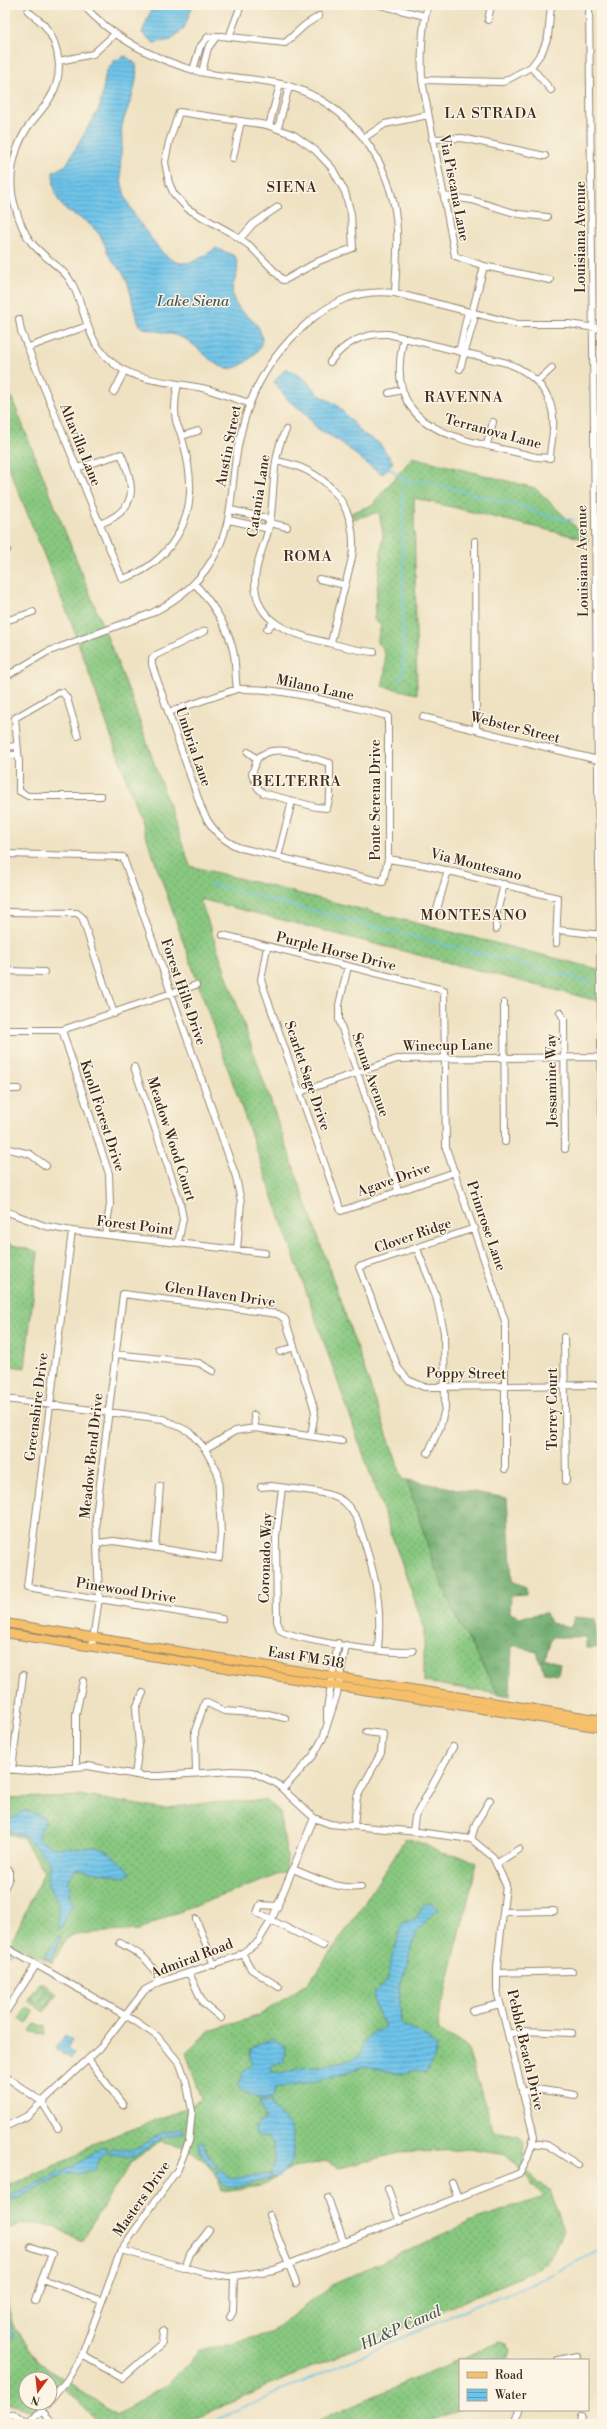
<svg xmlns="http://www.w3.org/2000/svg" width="607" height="2429" font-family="'Libre Bodoni',serif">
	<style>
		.grass { fill: url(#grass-dots); stroke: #62794f }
		.forest { fill: url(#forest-crowns); stroke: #546b46 }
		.garden { fill: #88c880; stroke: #62794f }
		.water { fill: url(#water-rules); stroke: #547784 }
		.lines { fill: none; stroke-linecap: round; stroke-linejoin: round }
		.stream { stroke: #6dc4ea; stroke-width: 1.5 }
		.minor-casing { stroke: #958670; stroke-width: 8 }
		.major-casing { stroke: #958670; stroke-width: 10 }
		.minor { stroke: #fff; stroke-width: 6 }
		.major { stroke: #f6c06b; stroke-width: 8 }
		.labels { text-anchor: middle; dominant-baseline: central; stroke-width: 3; stroke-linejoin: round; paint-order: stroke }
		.street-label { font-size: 14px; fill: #3b2a1e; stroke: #fcf5e5 }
		.neighbourhood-label { font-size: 15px; letter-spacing: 1px; fill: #3b2a1e; stroke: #fcf5e5 }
		.water-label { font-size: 15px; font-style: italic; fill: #4a585b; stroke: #fcf5e5 }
	</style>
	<defs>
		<pattern id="grass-dots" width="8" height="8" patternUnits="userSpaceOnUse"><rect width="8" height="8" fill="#88c880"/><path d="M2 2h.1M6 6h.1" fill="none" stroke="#70a368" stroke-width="1.8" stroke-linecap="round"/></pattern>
		<pattern id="forest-crowns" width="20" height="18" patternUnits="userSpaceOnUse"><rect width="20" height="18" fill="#6eac6e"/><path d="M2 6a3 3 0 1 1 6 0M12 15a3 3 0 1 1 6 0" fill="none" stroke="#5c8c5a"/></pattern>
		<pattern id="water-rules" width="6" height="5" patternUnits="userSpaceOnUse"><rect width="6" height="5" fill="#6dc4ea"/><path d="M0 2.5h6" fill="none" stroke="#5b9fbd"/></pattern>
	</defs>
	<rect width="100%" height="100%" fill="#fcf5e5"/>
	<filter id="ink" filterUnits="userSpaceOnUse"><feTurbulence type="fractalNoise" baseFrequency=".025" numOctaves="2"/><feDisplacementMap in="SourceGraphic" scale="8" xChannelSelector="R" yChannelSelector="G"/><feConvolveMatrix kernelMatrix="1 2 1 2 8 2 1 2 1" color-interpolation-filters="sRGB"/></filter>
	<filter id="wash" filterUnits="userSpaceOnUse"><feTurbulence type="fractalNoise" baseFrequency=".012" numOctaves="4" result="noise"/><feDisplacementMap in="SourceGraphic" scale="16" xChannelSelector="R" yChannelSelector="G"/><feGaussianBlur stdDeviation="0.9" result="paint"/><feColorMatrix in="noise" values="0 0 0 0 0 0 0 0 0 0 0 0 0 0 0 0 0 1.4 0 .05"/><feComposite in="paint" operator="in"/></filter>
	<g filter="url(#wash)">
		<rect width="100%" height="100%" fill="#efe2c2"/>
		<path class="grass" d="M5,381L130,694L190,866L602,970V1002L200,899L403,1480H407L434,1565L456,1617L498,1694L424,1682V1627L71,622L5,458Z
			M413,457L535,488L589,540L414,498L417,694L382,686C385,674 390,650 377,643L381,625L374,620L383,534L379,512L353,519L351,513L375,504V501Z
			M5,1243L38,1252L25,1368L5,1365Z
			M86,1796L161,1809L206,1803L266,1800L280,1812L287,1856L286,1872L168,1916L140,1930L75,1934L66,1939L53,1963L21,1948L9,1954L5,1960V1948L11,1943L44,1872L23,1838L5,1833V1798Z
			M406,1838L424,1844L440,1853L464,1857L477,1863L438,2021L439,2030L467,2047L493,2131L517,2135L524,2142L523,2162L527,2171L551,2193L563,2229L550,2260L529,2273L181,2424H93L94,2418L59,2383L50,2393V2379H26V2403H42L34,2412L8,2403L5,2400V2296L13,2324L39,2362L116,2415L166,2385L200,2351L270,2333L332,2285L476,2219L544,2197L506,2154L475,2149L399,2153L339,2168L324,2161L289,2169L261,2186L222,2191C210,2159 196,2148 161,2141L131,2162L81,2242L54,2226L22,2223L5,2231V2187L74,2157L92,2144L177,2112L202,2099L186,2053L210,2031L260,2015L309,1982L352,1922Z
			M39,1982H42L57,1994L44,2012L29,2002L28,1999Z
			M35,2024L45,2026V2034L30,2032Z
			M500,2342L506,2344L510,2349L507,2360H460V2410L457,2411L423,2424H309Z"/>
		<path class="forest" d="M407,1480L507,1498L512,1581L526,1587V1594L511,1595L510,1613L520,1617L546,1613L550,1623L571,1627L574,1617L595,1619L597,1648H586V1637H552L545,1658L560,1664L558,1674L544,1672L537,1652L512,1645L510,1696L498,1694L456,1617L434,1565Z"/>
		<path class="garden" d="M40,1985L46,1989L38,2003L31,1999Z
			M48,1991L54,1995L46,2008L39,2004Z
			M27,2007L34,2012L27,2024L19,2019Z"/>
		<path class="water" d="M153,5H193L184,28L171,40L154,43L142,33Z
			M125,56L136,64C139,86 128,105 122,125C121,131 122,138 122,144C116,193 128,208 157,246C177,272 192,265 216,248L235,256C243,276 229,281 233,297C237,314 257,317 261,334C264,343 259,350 253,356C221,386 211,354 185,339C172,332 155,332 141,327C132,310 133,298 127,281C124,271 116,267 111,259C106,251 105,242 99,234C76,205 55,222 53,172L66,165L100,107L106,72L114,61Z
			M286,368L305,379L319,395L336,404L363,434L379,443L393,462L383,474L371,467L338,440L318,429L303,411L289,401L274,382Z
			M24,1810L44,1817L45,1823L38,1835L40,1840L56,1848L97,1847L109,1852L132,1873L123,1877L76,1868L67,1881L71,1885L69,1896L73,1904L60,1930L58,1926V1902L48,1885L49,1862L47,1858L22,1835L5,1830V1819L15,1818Z
			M429,1903L437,1906V1910L415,1934L408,1966L399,1985L401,2024L428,2038L436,2047L434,2058L426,2073L416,2070L401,2074L365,2066L322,2080L275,2088L272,2098L260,2099L240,2090L239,2084L243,2077L241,2073L252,2063C244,2047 261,2042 275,2039L278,2043L285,2046L284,2062L271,2067L270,2071L282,2074L301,2068L317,2067L353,2059L360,2055C364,2038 369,2035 384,2028V2023L375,2007L374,1999L375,1992L388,1980L390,1962L401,1927L404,1922L415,1920L424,1904Z
			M60,1935L61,1938L50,1960L44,1956Z
			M65,2035L73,2040L67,2048L74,2053L70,2058L56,2049Z
			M260,2101H271C273,2114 285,2117 291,2128C297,2141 293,2168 280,2176L273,2177L270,2172L274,2165L273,2143L267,2137L256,2135V2126L265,2120Z
			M182,2129L183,2134L165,2136L135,2156L130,2157L109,2153L110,2148L133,2150L165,2131Z
			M200,2141H203L207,2154L218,2166L215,2169C208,2163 196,2150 200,2141Z
			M102,2147H106V2151L99,2157L95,2170L64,2175L18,2198L5,2202V2195H12L75,2166Z
			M220,2169L231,2179L269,2173L271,2178C261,2181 228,2193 221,2184C219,2181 217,2175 216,2172Z
			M5,2322L10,2324L14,2337L5,2349Z"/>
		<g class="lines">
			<path class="stream" d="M387,467L410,482H427L523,507L547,516L574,520
				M399,680L403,673V478
				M210,884L590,982
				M207,2424L472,2307L531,2285L602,2249"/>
		</g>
	</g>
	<g filter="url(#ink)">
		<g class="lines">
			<defs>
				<path id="minor" d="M83,5C114,39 156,60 200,72C226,78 254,78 281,84C340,98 382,147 394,205C400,234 396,264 395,293
					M380,5L425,16
					M428,5C421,29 421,55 422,80L455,256L484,266L550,280
					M589,5L602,1117
					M28,11C33,16 40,20 44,25C61,46 64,76 50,98C43,110 33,119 26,130C13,151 7,181 15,206C18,217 23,232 31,242C41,255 57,264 68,277C83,298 83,325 98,347C124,385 166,379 206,389C221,393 235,399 249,403
					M488,20L491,5
					M229,37L241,5
					M59,61L93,54L115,34
					M531,67L551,90
					M193,70L200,47L208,37L221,36L285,43L305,25L319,16
					M202,72L208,48L217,36
					M422,80L503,82L531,67L542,52L548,37L551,5
					M179,112L267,125L294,135L315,150L332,168L345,192L351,214L353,248L319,261L287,279L283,280L250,246L233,234L188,209L174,194L169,183L165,162L169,142Z
					M269,126L280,84
					M278,128L289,87
					M364,138L385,124L428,115
					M432,139L462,138L545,156
					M233,158L241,121
					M444,196L472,200L518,214L547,217
					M240,239L253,224L278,207
					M19,319L21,331L122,579C142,573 158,562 171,545C196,512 193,476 182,438C181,432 177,426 176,421C174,408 175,396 178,384
					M29,347L87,326
					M463,353L460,348L467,316L472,313
					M330,362C345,342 363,333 388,334L507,363C535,373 556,396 553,428C553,438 550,448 550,458L536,457C466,439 379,436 404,338
					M460,369L474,320L472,313L484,266
					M538,381L552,368
					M114,392L124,372
					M389,393L402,390
					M286,430C271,457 275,492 270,522C267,542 255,560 255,581C254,625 296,635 329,643C344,647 359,651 374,652
					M182,436L198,431
					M487,444L493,422
					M276,461C321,468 355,500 353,548C353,558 349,568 347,578C341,600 336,621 331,643
					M77,468L121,454C136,487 138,509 100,524
					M231,510L266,518L270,523L287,527
					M229,520L265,528L270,523
					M475,541L476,730
					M5,551L7,550
					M319,579L345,585
					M195,584C213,604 229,627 234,655C236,666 235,678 237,689
					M5,621L33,612
					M267,629L273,623
					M5,677L47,652L152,613C181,598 204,579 218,549C230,524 231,500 234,473C241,412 259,366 305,325C333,300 358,289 395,293L517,324H569L602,329
					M169,712L237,689C289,688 338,704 388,716V859L383,882L241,848C221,841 209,827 201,807L152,665V659L156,655L205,631
					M423,717L602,761
					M78,736L67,698L62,692L58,693L15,718L19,762V791L28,796H101
					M5,747L17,746
					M248,752L257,759L252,774L258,788L263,793L316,807L327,808L330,796V763C310,758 273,740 257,759
					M5,756L18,754
					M5,854L123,857L236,1177L241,1202L237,1250
					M278,857L292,801
					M388,859L425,865L558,898L556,943
					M5,912L77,913L82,917L114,1014
					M436,913L448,870
					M496,929V916L504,884
					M558,930L602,935
					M223,935L444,990L446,1148L505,1321V1469
					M267,947L261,980L341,1211L455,1172
					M348,966L339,1005V1020L398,1190
					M5,971L44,972
					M504,1003L505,1142
					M560,1012L564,1019L565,1149
					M5,1030H62L196,985
					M62,1030L109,1174L110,1205L105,1235
					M134,1067L180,1202L183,1219L178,1243
					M5,1089H18
					M300,1092L397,1059L602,1057
					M5,1148L30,1154L46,1166
					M5,1211L45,1226L72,1231L265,1253
					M475,1228L359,1267L398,1368L408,1380L424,1387L602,1385
					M72,1231L27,1587L222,1619
					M417,1249L436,1296L444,1332L445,1409L440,1427L428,1453
					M564,1337L566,1481
					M280,1352L294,1347
					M115,1354L199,1363L213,1371
					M5,1399L163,1419L190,1432L205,1449L218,1473L221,1534L219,1558L114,1541L97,1543
					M254,1415L255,1428
					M205,1449L235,1431L255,1428L342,1441
					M261,1487L271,1486C291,1489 329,1490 344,1502C349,1506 353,1513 357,1519C373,1568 383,1597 378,1649
					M282,1488L276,1537L277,1621L280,1630C295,1640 396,1656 413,1651
					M155,1548L160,1486
					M92,1647L99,1598L96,1517L123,1294L278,1314L285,1319L312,1401L315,1412L311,1435
					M327,1720V1709L338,1643
					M76,1766V1714L83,1681
					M5,1769L29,1771L88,1766L142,1776H159L232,1771L252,1772L276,1783L314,1818L330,1824L418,1832L471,1839L493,1857L506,1885L497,1967V1991L534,2137L527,2160L520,2173L274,2270L228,2277L205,2273L121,2250
					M12,1770L23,1675
					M196,1774L195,1731L205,1702L224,1711L268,1714L285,1718
					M135,1775L139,1746L136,1708L143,1693
					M283,1789L313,1756L323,1738L337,1694L346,1645
					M354,1826L357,1797L381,1753L383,1734L366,1732
					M413,1831L415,1817L453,1747
					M471,1839L476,1823L490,1800
					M496,1864L519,1849
					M293,1869C315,1878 336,1890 361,1887
					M5,1887L9,1878V1870
					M278,1906L260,1905L257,1913L323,1946
					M504,1912L554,1911
					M196,1919L214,1965
					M120,1943C142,1955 150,1959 160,1982
					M5,1947L135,2021L157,2036L180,2064L186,2081L192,2111L189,2141L178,2169L121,2250L82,2355L67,2380L50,2401
					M242,1953L251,1969L279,1987
					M189,1973L203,2003L221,2018
					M497,1973L572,1971
					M472,2011L500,2004
					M5,2013L36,1965
					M508,2034L522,2031L572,2033
					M88,2059L123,2105
					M5,2076L42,2102L58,2128
					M522,2092L536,2089L575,2095
					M5,2127L27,2116L100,2048L145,1990L160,1982L238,1956L258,1942L272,1919L314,1818
					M532,2143L547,2145L578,2165
					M452,2182L458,2198
					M388,2189L400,2222
					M328,2198L344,2243
					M269,2215L296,2283
					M31,2247L52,2254L42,2279
					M185,2268L190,2254L209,2230
					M35,2301L42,2279L102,2301
					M230,2317L233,2312L234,2276
					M82,2355L122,2378L162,2343L163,2331
					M558,2360L577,2356
					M42,2411L54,2424
					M5,2417L13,2414L26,2424
					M28,2424L48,2403
					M514,2424L519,2410
					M581,2424L582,2416"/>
				<path id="major" d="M5,1623L602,1720
					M5,1633L602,1728"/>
			</defs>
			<use href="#minor" class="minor-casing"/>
			<use href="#major" class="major-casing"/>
			<use href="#minor" class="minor"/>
			<use href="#major" class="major"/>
		</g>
	</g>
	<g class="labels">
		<g class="street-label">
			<text transform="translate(454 188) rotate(79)">Via Piscana Lane</text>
			<text transform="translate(581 237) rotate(-90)">Louisiana Avenue</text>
			<text transform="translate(493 432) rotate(15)">Terranova Lane</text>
			<text transform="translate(80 445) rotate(68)">Altavilla Lane</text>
			<text transform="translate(229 446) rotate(-79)">Austin Street</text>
			<text transform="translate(259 496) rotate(-81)">Catania Lane</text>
			<text transform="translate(583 561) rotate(-91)">Louisiana Avenue</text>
			<text transform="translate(315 688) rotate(12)">Milano Lane</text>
			<text transform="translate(515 728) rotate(14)">Webster Street</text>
			<text transform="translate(193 747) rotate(71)">Umbria Lane</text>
			<text transform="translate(376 800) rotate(-90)">Ponte Serena Drive</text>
			<text transform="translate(476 865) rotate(14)">Via Montesano</text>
			<text transform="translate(336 952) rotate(14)">Purple Horse Drive</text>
			<text transform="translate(183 992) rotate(71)">Forest Hills Drive</text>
			<text transform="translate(448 1046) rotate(-1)">Winecup Lane</text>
			<text transform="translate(370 1075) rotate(71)">Senna Avenue</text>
			<text transform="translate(307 1076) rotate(71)">Scarlet Sage Drive</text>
			<text transform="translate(552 1080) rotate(-91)">Jessamine Way</text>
			<text transform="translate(102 1116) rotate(72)">Knoll Forest Drive</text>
			<text transform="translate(171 1139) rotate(72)">Meadow Wood Court</text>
			<text transform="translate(394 1180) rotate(-19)">Agave Drive</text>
			<text transform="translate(135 1226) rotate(7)">Forest Point</text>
			<text transform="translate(486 1226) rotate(71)">Primrose Lane</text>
			<text transform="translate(413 1236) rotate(-19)">Clover Ridge</text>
			<text transform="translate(220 1295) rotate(8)">Glen Haven Drive</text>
			<text transform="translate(466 1374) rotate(1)">Poppy Street</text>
			<text transform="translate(37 1407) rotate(-83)">Greenshire Drive</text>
			<text transform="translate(553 1409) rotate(-90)">Torrey Court</text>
			<text transform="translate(92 1456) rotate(-84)">Meadow Bend Drive</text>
			<text transform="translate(266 1558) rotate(-88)">Coronado Way</text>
			<text transform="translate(126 1591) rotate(9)">Pinewood Drive</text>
			<text transform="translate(306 1658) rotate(9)">East FM 518</text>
			<text transform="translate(192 1959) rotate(-21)">Admiral Road</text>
			<text transform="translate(525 2050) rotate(77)">Pebble Beach Drive</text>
			<text transform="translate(142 2199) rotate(-55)">Masters Drive</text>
		</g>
		<g class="neighbourhood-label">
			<text x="491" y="113">LA STRADA</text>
			<text x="292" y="187">SIENA</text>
			<text x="464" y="397">RAVENNA</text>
			<text x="308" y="556">ROMA</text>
			<text x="297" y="781">BELTERRA</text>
			<text x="474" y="915">MONTESANO</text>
		</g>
		<g class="water-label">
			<text x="193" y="301">Lake Siena</text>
			<text transform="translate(401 2328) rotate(-24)">HL&amp;P Canal</text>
		</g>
	</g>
	<rect width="607" height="2429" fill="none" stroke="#fcf5e5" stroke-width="20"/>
	<rect x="459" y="2359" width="130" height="52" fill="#fcf5e5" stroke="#afa495"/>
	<rect x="467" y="2372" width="20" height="6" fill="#f6c06b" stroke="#afa495"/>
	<text x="495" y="2379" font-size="12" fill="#3b2a1e">Road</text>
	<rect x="467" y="2389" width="20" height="12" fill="url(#water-rules)" stroke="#afa495"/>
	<text x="495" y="2399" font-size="12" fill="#3b2a1e">Water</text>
	<g transform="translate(38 2391) rotate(195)"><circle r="19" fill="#fcf5e5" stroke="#afa495"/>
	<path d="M0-3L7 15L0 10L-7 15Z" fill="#c8321e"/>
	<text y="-6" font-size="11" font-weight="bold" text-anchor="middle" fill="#3b2a1e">N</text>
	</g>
</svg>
